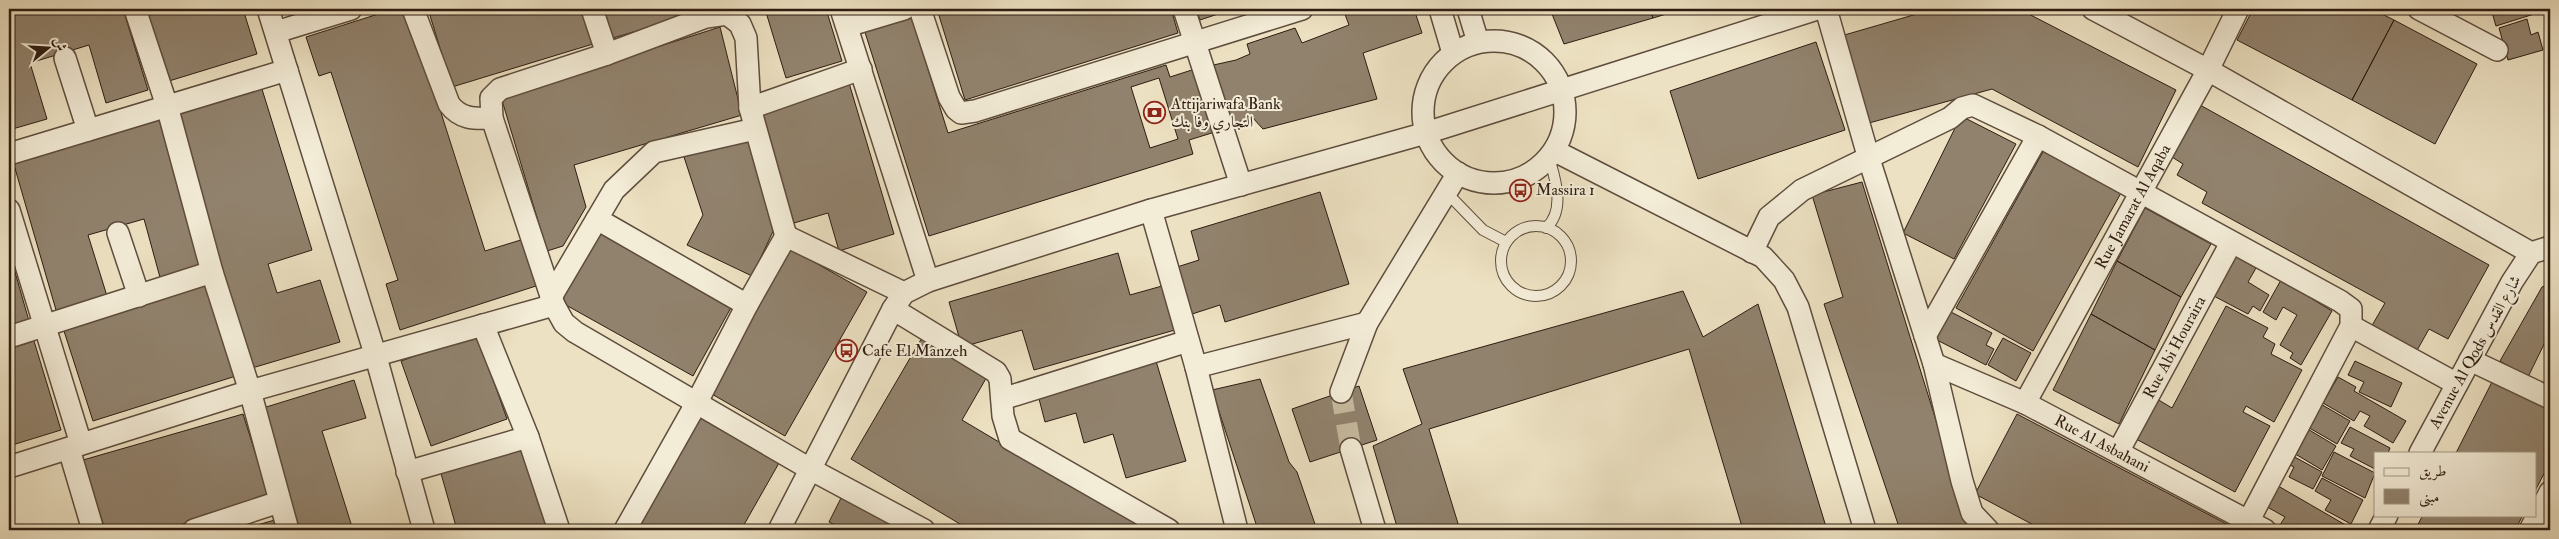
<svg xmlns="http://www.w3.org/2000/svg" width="2559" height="539" font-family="'IM FELL Double Pica',Amiri,serif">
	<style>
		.building { fill: #91826d; stroke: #2e1c11; fill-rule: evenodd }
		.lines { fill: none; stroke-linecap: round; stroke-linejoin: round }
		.minor-tunnel { stroke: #c6ba9f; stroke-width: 21; stroke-dasharray: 21 11; stroke-linecap: butt }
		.service-casing { stroke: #5e4d3d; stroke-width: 12 }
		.minor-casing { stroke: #5e4d3d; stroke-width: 24 }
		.service { stroke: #f3ecd7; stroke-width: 10 }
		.minor { stroke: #f3ecd7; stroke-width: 21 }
		.labels { text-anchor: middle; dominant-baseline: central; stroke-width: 4; stroke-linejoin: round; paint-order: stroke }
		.poi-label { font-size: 16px; fill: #2e1c11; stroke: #f3ecd7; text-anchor: start }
		.street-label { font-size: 16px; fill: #2e1c11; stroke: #f3ecd7 }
	</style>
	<rect width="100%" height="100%" fill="#ece1c2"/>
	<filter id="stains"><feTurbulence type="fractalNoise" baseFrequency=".004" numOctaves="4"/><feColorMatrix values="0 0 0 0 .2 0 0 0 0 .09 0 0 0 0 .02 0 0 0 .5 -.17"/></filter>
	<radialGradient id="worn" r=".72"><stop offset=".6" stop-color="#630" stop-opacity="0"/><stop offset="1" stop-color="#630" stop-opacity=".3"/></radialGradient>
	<path class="building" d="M9,9H123L148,90L106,103L89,45L30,63L47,119L9,130Z
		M146,9H243L257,54L169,81Z
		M394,9H408L485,251L524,239L539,285L400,330L386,284L398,280L331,72L319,76L306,37Z
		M428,9H582L593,44L452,87Z
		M604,9H711L613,38Z
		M765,9H826L842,61L786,78Z
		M937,9H1171L1178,33L965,100Z
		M1196,9H1233L1200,20Z
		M1343,9H1414L1422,33L1363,53L1377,99L1263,129L1252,117L1227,126L1209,66L1236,60L1250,54L1247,44L1295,28L1302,43L1349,25Z
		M1550,9H1650L1653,18L1564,44Z
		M1650,9H1683L1653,18Z
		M1934,9H2019L2176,90L2138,167L1992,89L1869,123L1841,36Z
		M2253,9H2372L2394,20L2352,100L2237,40Z
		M2491,9H2550L2496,26Z
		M911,15L948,133L1166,65L1170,77L1195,69L1215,132L1189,140L1193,154L929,236L864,29ZM1159,78L1178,139L1150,148L1131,87Z
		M2527,19L2531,35L2538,32L2543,50L2508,60L2499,28Z
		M2394,20L2477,64L2435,144L2352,100Z
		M720,27L742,115L574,165L586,207L563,246L547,251L501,97Z
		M1816,42L1845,130L1698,179L1670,91Z
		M849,83L894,234L839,251L828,213L794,223L760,109Z
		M261,86L312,250L268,264L277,293L320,280L340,342L252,368L174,113Z
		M2200,105L2489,265L2448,339L2429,329L2415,354L2370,329L2385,303L2202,203L2207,192L2177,175L2183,164L2172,157Z
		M161,115L205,268L161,281L144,219L88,235L107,296L56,310L12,158Z
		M1961,116L2016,144L1954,259L1903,233Z
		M751,135L777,223L752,276L687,245L703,215L684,157Z
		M2044,150L2121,193L2033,351L1956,308Z
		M1862,182L1970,530H1900L1824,304L1843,297L1812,195Z
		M1320,192L1349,284L1225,322L1220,305L1189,315L1174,268L1199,260L1191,231Z
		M2145,208L2211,244L2181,297L2117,261Z
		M597,228L733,304L693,376L557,300Z
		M791,249L867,292L785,436L710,393Z
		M9,251L29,321L9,327Z
		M1118,253L1130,295L1162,286L1175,330L1034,370L1022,330L962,347L949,302Z
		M2234,255L2256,268L2248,282L2269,295L2260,311L2253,306L2248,314L2210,294Z
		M2117,261L2181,297L2155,350L2091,314Z
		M2281,280L2332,311L2301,365L2290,358L2293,353L2280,345L2297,315L2283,307L2276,320L2263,312Z
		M2550,283V332L2528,377L2500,361L2542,287Z
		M207,285L236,376L93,421L64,331Z
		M1683,291L1703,337L1758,304L1827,530H1743L1689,349L1429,429L1460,530H1398L1373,446L1422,424L1403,369Z
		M2226,306L2268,328L2263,337L2275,344L2271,354L2302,370L2274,422L2246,406L2243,412L2270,426L2235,492L2136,439L2157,399L2172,408Z
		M1949,311L1992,333L1986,345L1994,349L1986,365L1935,339Z
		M2091,314L2155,350L2119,424L2053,390Z
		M477,334L507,419L431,446L401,361Z
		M923,336L988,375L962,420L1147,530H970L851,459Z
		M2003,338L2031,353L2016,381L1988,365Z
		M34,341L61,430L9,446V349Z
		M1156,361L1186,461L1126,478L1113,434L1084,443L1076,413L1045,422L1038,395Z
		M2355,361L2402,383L2391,407L2359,392L2364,382L2348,375Z
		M2338,377L2356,387L2354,391L2406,421L2393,443L2364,426L2370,416L2360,411L2354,421L2323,403Z
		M1260,379L1289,462L1297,472L1317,530H1258L1212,390Z
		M354,380L366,418L322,431L353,530H300L263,408Z
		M2493,380L2550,411V462L2535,491V453H2456Z
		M1359,386L1377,440L1310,462L1292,409Z
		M2319,403L2350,421L2337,444L2306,426Z
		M243,414L269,497L164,530H105L83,460Z
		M2017,414L2238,530H2043L1975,494Z
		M700,418L779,463L741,530H634Z
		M2350,427L2390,448L2388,453H2375V469L2350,456L2354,449L2341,443Z
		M2306,428L2336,446L2322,470L2292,452Z
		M525,445L550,530H457L440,470Z
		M2334,452L2375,473L2365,498L2322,476Z
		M2291,455L2322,472L2313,489L2289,477L2294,467L2286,463Z
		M2322,478L2363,500L2351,524L2325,510L2331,500L2315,491Z
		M2273,483L2349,527L2347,530H2309L2298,524L2294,530H2289L2280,525L2285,517L2262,504Z
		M841,498L902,530H845L829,522Z
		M2550,514V530H2541Z
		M2423,515H2523L2515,530H2415Z
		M278,519L282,530H240Z"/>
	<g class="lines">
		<path class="minor-tunnel" d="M1341,392L1351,449"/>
		<defs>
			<path id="service" d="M1447,193L1483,230L1506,242
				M1501 261a35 35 0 1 1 70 0a35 35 0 1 1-70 0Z
				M1546,228C1566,210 1555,178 1549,157"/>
			<g id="minor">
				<path d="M135,9L167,106L212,272L250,391L288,530"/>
				<path d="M268,9L376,357L424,530"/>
				<path d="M413,9L449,104C460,119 474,119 492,118"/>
				<path d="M592,9L607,54"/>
				<path d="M841,9L928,281"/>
				<path d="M920,9L949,97L956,109L961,113L975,111L1302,9"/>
				<path d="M1184,9L1241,185"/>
				<path d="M1440,9L1453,53"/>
				<path d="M1468,9L1478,42"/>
				<path d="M1826,9L1869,159L1934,364L1962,481L1972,513L1988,530"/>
				<path d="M2093,9L2208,70L2531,253L2550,247"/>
				<path d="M2419,9L2497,50"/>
				<path d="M847,26L904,9"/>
				<path d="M276,32L351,9"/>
				<circle cx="1494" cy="112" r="71"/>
				<path d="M65,58L88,130"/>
				<path d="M750,108L861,69"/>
				<path d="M1555,151L1763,257L1784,280L1798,307L1865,530"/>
				<path d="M9,154L287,70"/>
				<path d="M9,210L81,444"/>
				<path d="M1151,210L1196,367L1237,530"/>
				<path d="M597,219L747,305"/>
				<path d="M118,233L139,296"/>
				<path d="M786,236L750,108L746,38L740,24L727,14L706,17L607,54L500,89L491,98L492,118L554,305L564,323L575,332L810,469L924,530"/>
				<path d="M1752,252L1769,217L1802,190L1950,118L1962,108L1973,105L2038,136L2340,301L2351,309V326L2249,520"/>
				<path d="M551,297L614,190L654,152L755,129"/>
				<path d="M893,309L996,372L1000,379L1003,416L1010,439L1169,530"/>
				<path d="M483,325L528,437L559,530"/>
				<path d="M2351,326L2457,384"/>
				<path d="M1925,336L2038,136"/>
				<path d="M9,337L212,272"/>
				<path d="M2470,360L2550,398"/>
				<path id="s1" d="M1934,364L2025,403L2265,530"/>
				<path d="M1196,367L1367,323"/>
				<path d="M1341,392L1367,323L1458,173"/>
				<path d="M1002,399L1188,341"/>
				<path id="s2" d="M2025,403L2208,70L2238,9"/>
				<path d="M69,449L93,530"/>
				<path d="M1351,449L1375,530"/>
				<path id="s3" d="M2118,452L2231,243"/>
				<path d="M2420,453L2512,282L2531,253"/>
				<path d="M9,467L250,391L554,305"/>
				<path d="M407,472L528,437"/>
				<path d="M194,530L279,502"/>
				<path d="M625,530L696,404L747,305L786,236L904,293"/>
				<path d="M779,530L893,309L904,293L928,281L1151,210L1426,133L1817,9"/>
				<path d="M2379,530L2387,515"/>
				<path d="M2530,530L2550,492"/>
			</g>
		</defs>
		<use href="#service" class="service-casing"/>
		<use href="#minor" class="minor-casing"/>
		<use href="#service" class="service"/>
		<use href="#minor" class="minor"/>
	</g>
	<defs>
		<symbol id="bank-ring" viewBox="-11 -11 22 22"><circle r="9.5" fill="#f3ecd7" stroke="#8f2418" stroke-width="1.5"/><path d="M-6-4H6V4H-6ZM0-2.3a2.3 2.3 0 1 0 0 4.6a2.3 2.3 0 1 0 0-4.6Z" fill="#8f2418"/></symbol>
		<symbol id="bus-ring" viewBox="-11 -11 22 22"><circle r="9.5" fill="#f3ecd7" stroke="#8f2418" stroke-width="1.5"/><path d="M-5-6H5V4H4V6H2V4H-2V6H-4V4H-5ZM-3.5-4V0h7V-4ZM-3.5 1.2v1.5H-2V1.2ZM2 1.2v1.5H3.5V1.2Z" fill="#8f2418"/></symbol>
	</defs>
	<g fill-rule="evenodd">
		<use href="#bank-ring" x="1142" y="100" width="25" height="25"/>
		<use href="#bus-ring" x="1508" y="178" width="25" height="25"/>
		<use href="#bus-ring" x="834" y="338" width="25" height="25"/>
	</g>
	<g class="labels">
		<g class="poi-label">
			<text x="1171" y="104">Attijariwafa Bank<tspan x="1171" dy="18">التجاري وفا بنك</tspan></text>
			<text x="1536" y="190">Massira 1</text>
			<text x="862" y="351">Cafe El Manzeh</text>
		</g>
		<g class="street-label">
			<text stroke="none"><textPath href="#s2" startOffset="224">Rue Jamarat Al Aqaba</textPath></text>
			<text stroke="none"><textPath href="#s3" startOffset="119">Rue Abi Houraira</textPath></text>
			<text transform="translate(2475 352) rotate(-61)">Avenue Al Qods شارع القدس</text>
			<text stroke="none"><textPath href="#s1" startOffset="186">Rue Al Asbahani</textPath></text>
		</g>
	</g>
	<rect width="2559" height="539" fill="none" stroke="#ece1c2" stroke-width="30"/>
	<rect x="10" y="10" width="2539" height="519" fill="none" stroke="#2e1c11" stroke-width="2.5"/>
	<rect x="15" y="15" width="2529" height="509" fill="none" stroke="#2e1c11"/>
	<rect x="2374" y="452" width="162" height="65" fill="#f3ecd7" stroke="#a49988"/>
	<rect x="2384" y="468" width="25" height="8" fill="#f3ecd7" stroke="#a49988"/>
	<text x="2419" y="476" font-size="15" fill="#2e1c11">طريق</text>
	<rect x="2384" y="489" width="25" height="15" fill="#91826d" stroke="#a49988"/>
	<text x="2419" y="502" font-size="15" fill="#2e1c11">مبنى</text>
	<g transform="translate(48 48) rotate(72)" stroke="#f3ecd7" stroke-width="4" paint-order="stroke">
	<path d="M0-4L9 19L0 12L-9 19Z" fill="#2e1c11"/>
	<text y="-8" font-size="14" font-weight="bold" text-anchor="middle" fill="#2e1c11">ش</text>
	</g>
	<rect width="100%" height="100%" filter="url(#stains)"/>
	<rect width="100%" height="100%" fill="url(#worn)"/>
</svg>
